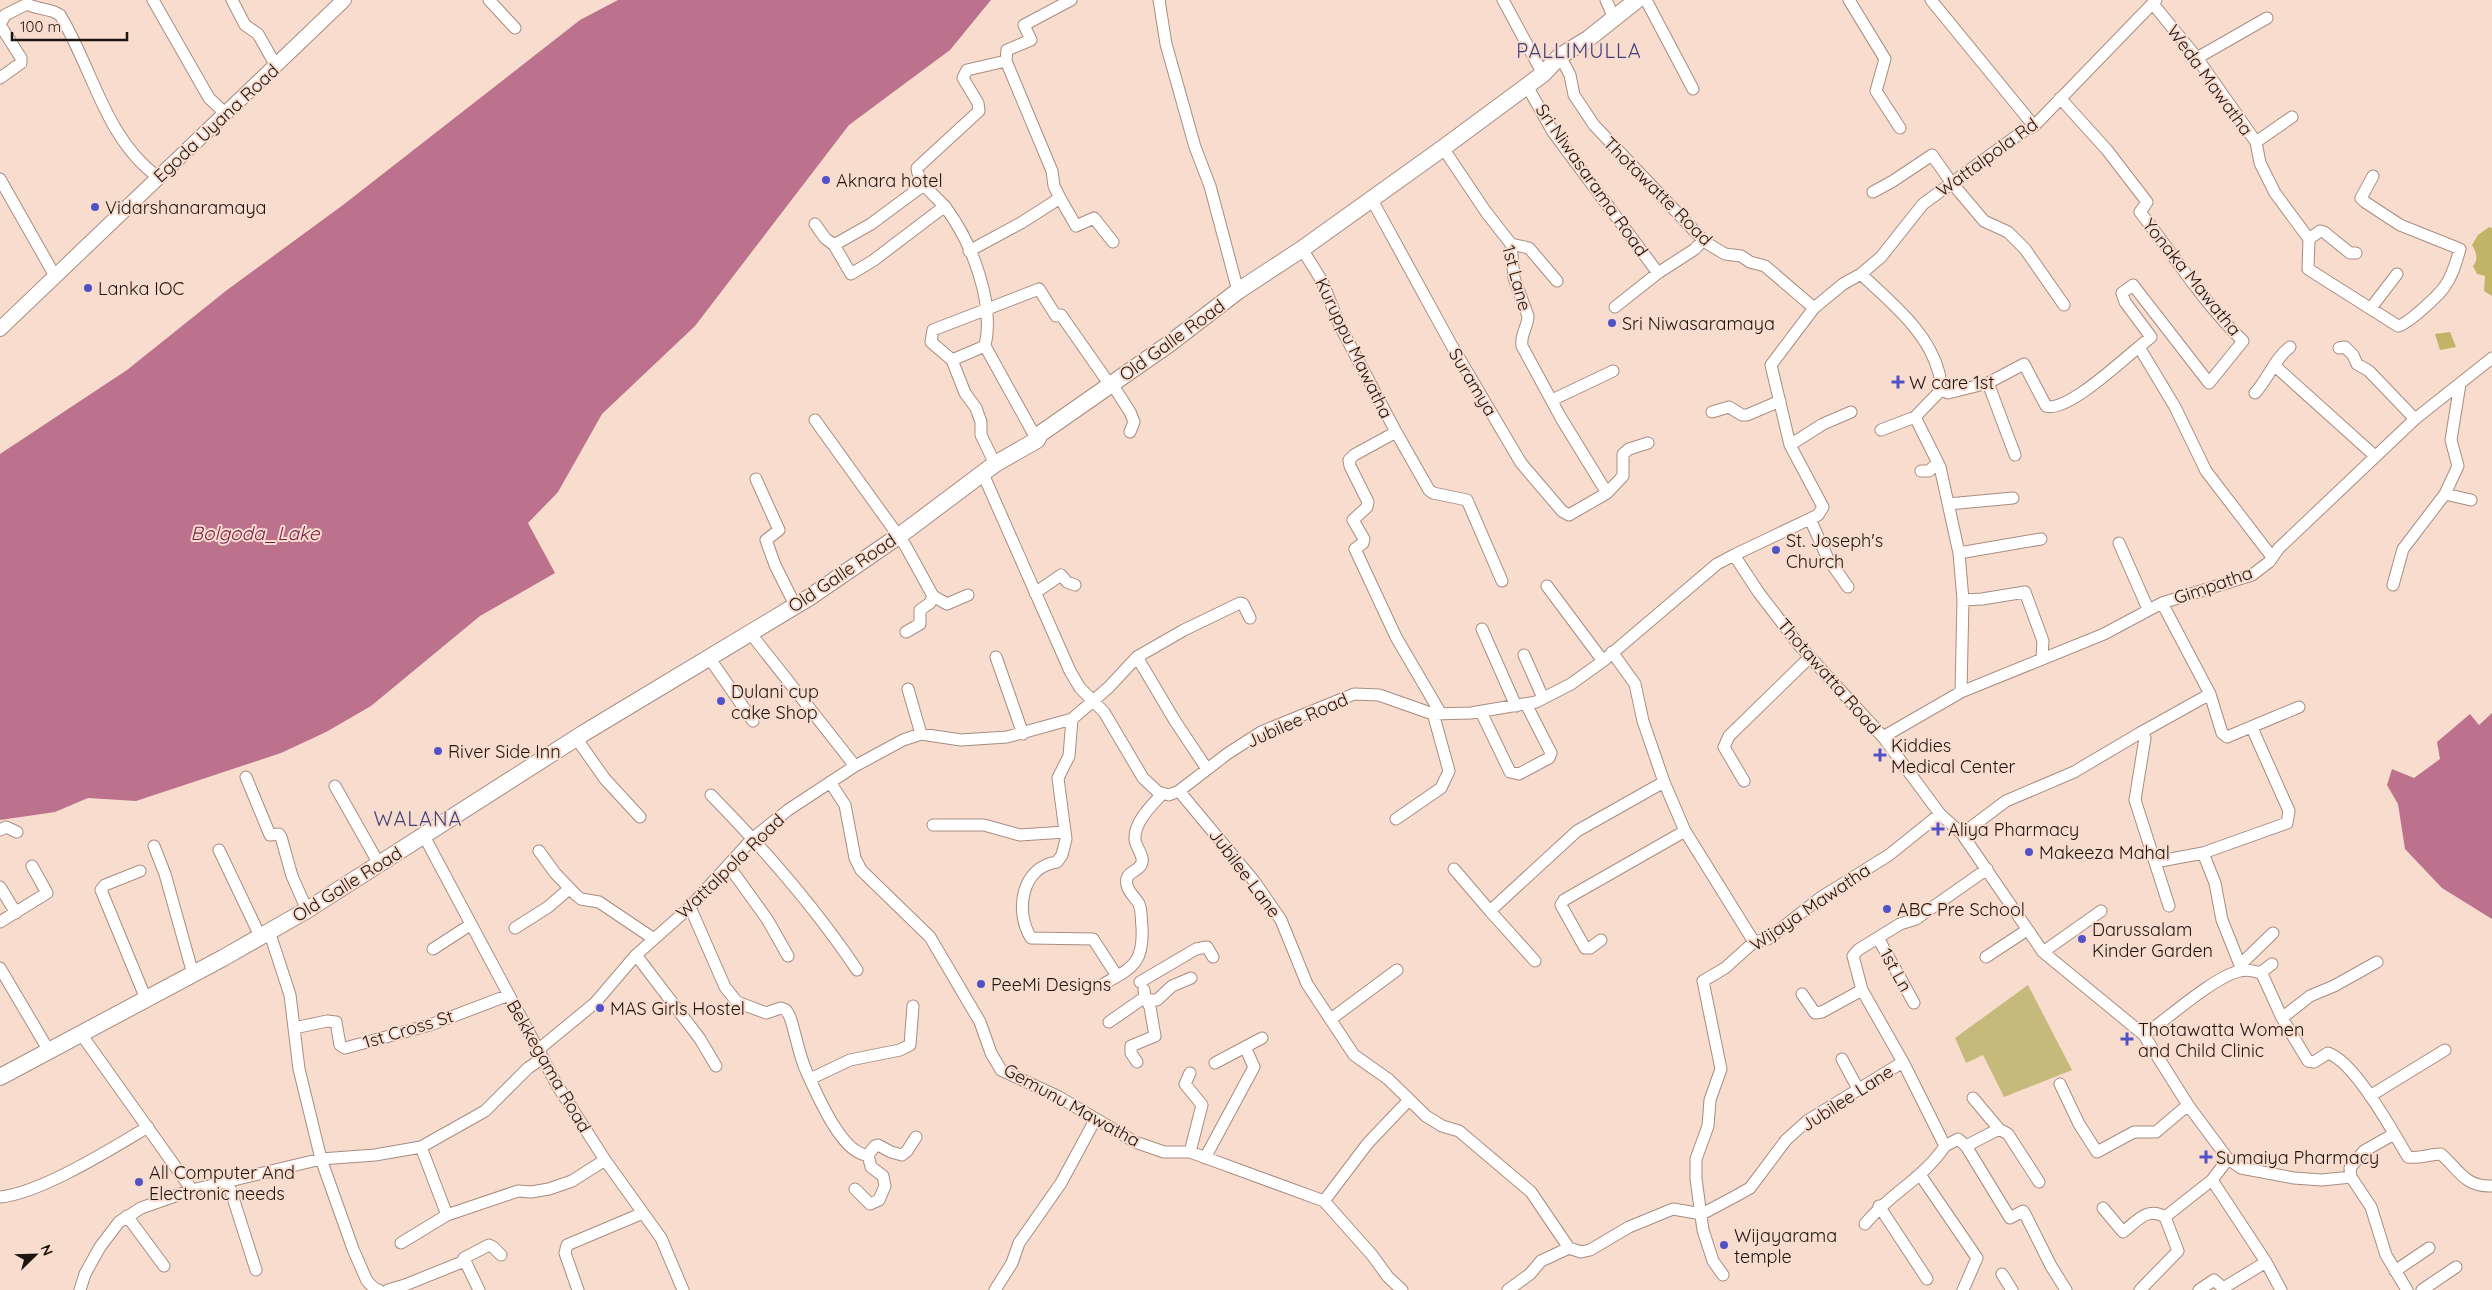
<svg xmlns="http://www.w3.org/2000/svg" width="2492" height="1290" font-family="Quicksand,sans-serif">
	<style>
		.green { fill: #c5ba7b }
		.forest { fill: #c2b466 }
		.water { fill: #bc718d }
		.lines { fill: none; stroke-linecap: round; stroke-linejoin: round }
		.minor-casing { stroke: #a78d81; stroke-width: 13 }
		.major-casing { stroke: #a78d81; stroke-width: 16 }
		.highway-casing { stroke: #a78d81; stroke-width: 18 }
		.minor { stroke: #fff; stroke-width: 11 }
		.major { stroke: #fff; stroke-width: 14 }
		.highway { stroke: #fff; stroke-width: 16 }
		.poi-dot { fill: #5351c8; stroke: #f8dcce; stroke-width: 2 }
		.labels { text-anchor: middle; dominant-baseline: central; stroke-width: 4; stroke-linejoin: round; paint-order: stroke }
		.street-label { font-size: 18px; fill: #1e1510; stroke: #f8dcce }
		.poi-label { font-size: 18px; fill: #1e1510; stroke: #f8dcce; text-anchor: start }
		.water-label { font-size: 19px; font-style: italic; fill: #771c47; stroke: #f8dcce }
		.quarter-label { font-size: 20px; letter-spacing: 1px; fill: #3d407c; stroke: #f8dcce }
	</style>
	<rect width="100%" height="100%" fill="#f8dcce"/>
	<path class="green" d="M2028,985L2072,1070L2004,1097L1983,1055L1966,1063L1955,1038Z"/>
	<path class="forest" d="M2489,227L2492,228V296L2484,291L2485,276L2477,274L2473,266C2479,259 2476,252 2472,245L2478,235Z
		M2450,332L2456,347L2440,350L2435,334Z"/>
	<path class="water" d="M618,0H991L950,50L849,125L695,326L602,414L558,492L528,523L555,573L480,616L371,706L326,732L281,753L136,801L88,798L55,812L0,820V454L127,370L227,290L343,205L580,20Z
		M2492,713V919L2442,888L2405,849L2398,804L2387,785L2392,769L2414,778L2440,759L2437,742L2470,714L2479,725Z"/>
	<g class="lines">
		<defs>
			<path id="minor" d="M153,0L209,98L226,114
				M232,0L245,25L258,34L276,66
				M489,0L515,28
				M1159,0L1166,44L1195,147L1210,186L1238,291
				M1503,0L1543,74
				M1606,0L1614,18
				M1646,0L1693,89
				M1849,0L1885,59L1876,91L1900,128
				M1931,0L2034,126
				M2156,0L2034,126L2022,132L1923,204L1881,257L1861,274L1843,284L1814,308L1771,365L1790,445L1823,507L1818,515L1734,555L1759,593L1799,645L1883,737L1940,814L1962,834L2043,952L2144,1035L2188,1105L2228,1159L2241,1168L2294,1178L2322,1180L2351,1177L2371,1207L2386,1255L2407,1290
				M27,4C38,10 50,8 60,15C93,69 105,139 158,177
				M2153,4L2197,58L2256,142L2260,163L2275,193L2309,239L2320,231L2324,232L2350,253H2356
				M0,25L5,15L27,4
				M1560,56L1570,75L1574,95L1594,125L1705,242L1725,254L1741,256L1750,262L1765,266L1814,308
				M2197,58L2267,18
				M0,78L21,63V58L0,25
				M1527,86L1553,132L1658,273
				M2060,98L2107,150L2147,202L2140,212C2174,255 2203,303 2243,341L2209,383L2133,285L2122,293L2125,302L2151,337L2139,347
				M2256,142L2292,117
				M1443,148L1486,212L1511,244L1514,278L1528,316C1528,327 1520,334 1522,346L1561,418L1607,493
				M0,179L55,276
				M1873,192L1893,181L1932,155L1951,182L1984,221L2008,232L2025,249L2064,305
				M1060,198L1076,226L1094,218L1113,242
				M1372,200L1452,346L1521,463L1562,511L1569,515L1607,493L1623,476V454L1629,449L1648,443
				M815,224L825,238L834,245L851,274L874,260L945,206
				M2309,239L2308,269L2398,326C2407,325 2440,294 2445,286C2453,275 2456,262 2460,249L2400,225L2365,202L2361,198L2373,176
				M1511,244L1529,248L1557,281
				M834,245L871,224L925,184
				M1302,249L1322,281L1340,326L1396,432L1354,455L1349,460L1350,466L1368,502L1367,507L1353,520L1364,539L1363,543L1355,549L1396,637L1441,714
				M969,251L1021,223L1060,198L1054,186L1052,171L1006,61
				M1861,274C1891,303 1928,331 1939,373C1941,379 1939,386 1939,392L1915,417L1940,467L1959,553L1963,600L1961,692
				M1615,307L1658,273L1695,249L1703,240
				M2371,308L2397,274
				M985,346L952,360L965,393L976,408L981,422V435L995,464
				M2339,348L2345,347L2353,355L2357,364L2369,371L2415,419
				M952,360L931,342L933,330L1039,289L1056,316L1061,315L1110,385
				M2275,366L2375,456
				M1988,383L2015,455
				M1112,384L1130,412L1134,422L1130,432
				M1939,387L1948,393L1988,383L2024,364L2046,406C2067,413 2122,360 2139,347L2175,407L2206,471L2272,557
				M2255,393C2268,379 2275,358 2290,347
				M1552,400L1613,371
				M1712,412L1729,407L1742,415H1747L1780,401
				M815,420L905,545L933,596L947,604L968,595
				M1881,430L1915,417
				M1396,432L1429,490L1433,493L1467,500L1502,581
				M1037,440L985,346C995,303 972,243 946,208C936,196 918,184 917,168L979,111L978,103L963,78L967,70L1006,61L1007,50L1031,40L1024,25L1071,0
				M1790,445L1823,424L1851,412
				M1921,471H1929L1937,463
				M983,474L1070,671L1080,688L1104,712L1143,778L1158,792L1169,795L1179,791L1227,754L1261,732L1354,694L1379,695L1433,714L1471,713L1536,702L1571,684L1603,661L1717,564L1734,555
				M756,479L779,530L766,540L775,565L795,605
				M2445,494L2471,500
				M1948,504L2013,498
				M1810,519L1828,559L1848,587
				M2119,543L2148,609
				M1959,553L2041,539
				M2393,585L2403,549L2445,494L2458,466L2451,440L2460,384
				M1547,586L1603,661
				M1035,593L1061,575L1067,582L1075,585
				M1963,600L1982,599L2025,592L2043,641L2042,657
				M2162,603L2210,694L2222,733L2227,737L2299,707
				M1482,629L1516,706
				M906,632L920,624V610L930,603L933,596
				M751,634L855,766
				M1524,655L1543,698
				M996,657L1023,734
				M1137,657L1175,721L1207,769
				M710,659L753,721
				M908,689L921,734
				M1481,712L1510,772L1519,774L1549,758L1551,753L1526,704
				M1072,719L1069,756L1058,778L1066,839L1062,855L1057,862C1022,867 1014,910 1031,938L1093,939L1117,976
				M2140,733L2210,694
				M1883,737L1961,692L2104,634L2162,603L2252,575L2269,562L2279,548L2415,419L2492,358
				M576,738L605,779L640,817
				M246,777L270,835L279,834L281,837L292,876L307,910
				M1744,781L1724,747L1729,736L1810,657
				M830,782L845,805L855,858L861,870L930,937L980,1022L991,1053L1001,1070L1059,1097L1135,1142L1164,1152H1190L1324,1201L1372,1255L1388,1277L1402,1290
				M335,786L379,864
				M1179,791L1254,881L1281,920L1307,984L1354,1055L1388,1079L1426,1116L1442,1126L1459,1131L1531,1192L1569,1248L1581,1252L1590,1250L1629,1227L1673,1209L1702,1214L1734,1197L1750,1188L1786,1140L1807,1121L1903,1062L1862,990L1853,956L1858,950L1900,924L1916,919L1987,869
				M711,795C764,849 814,906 857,970
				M1396,819L1441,788L1449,771L1433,713
				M933,825H984L1020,835L1065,832
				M0,830L6,827L17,832
				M1685,831L1754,942
				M1962,834L2006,801L2074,772L2140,733L2145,738L2135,800L2169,906
				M424,836L557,1085L605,1160L661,1238L683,1290
				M154,846L165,874L193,974
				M219,850L260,936
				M539,851L555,873L576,895L581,899L599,902L654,939
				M2203,853L2215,883L2222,920L2240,965V971
				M2155,862L2203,853L2287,823L2289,811L2252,728
				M728,865L767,919L788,956
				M1454,869L1490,911L1577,831L1664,782
				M140,871L105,885L101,890L146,999
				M0,887L16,913
				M690,907L725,987L737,1002L766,1013L781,1008L786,1010L790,1017C796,1035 799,1056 807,1073C817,1094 842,1155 868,1155L875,1146L878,1145L891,1152L902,1155L907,1151L916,1137
				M1490,911L1535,961
				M0,922L47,893L32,866
				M515,928L548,907L569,889
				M269,931L290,995L299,1069L321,1159L353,1249L367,1281L375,1289L379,1290
				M1878,938L1914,1003
				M1601,940L1590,948H1585L1561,905L1564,900L1685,831L1664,782L1643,721L1635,684L1612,652
				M433,949L470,925
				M2043,952L2101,911
				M636,955L700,1039L716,1066
				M1986,957L2027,930
				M2240,965L2273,933
				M0,968L49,1051
				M2260,973L2272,964
				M1140,982L1196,949L1207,947L1213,957
				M1102,985C1131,968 1144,965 1142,927C1141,921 1142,911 1139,904C1136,898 1128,892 1127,885C1124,872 1136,873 1141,865C1146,857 1135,847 1135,839C1134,822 1152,805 1162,794
				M1802,994L1815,1013L1822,1012L1862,990
				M1145,997L1149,1000H1157L1172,986L1191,978
				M2282,1018L2310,996L2334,986L2377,962
				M1331,1019L1397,970
				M1109,1022L1145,997L1144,990
				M294,1028L327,1021L336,1022L340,1045L345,1048L430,1025L509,995
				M81,1034L192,1190
				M2144,1035C2167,1019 2215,976 2240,971C2248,969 2255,971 2262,974L2282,1018L2308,1061L2314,1062L2328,1053C2355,1062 2393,1132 2408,1157C2420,1159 2429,1154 2441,1154C2460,1171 2465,1187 2492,1186
				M539,1049L595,1003L636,955L690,907L753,838L788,810L855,766L903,740L921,734L961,740L1007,737L1072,719L1108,688L1137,657L1184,630L1240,603L1243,604L1250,618
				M1842,1059L1858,1089
				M1137,1062L1131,1053V1046L1155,1036L1150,1007L1145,997
				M1903,1062L1945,1146L1958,1139L1966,1146L2010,1218L2023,1211L2025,1214L2051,1266L2066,1290
				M1215,1063L1245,1047
				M1190,1073L1185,1084L1202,1105L1190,1152
				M810,1079L850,1060L900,1050L910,1045L913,1006
				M2060,1084L2079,1124L2097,1152L2134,1132H2156L2188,1105
				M2370,1096L2445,1050
				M1973,1098L1999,1129L2008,1134L2039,1182
				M1966,1146L1999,1129
				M421,1147L447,1215L518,1191L531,1192L549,1189L572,1181L605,1160
				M1205,1158L1254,1067L1245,1047L1262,1038
				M1921,1176L1977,1258L1963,1290
				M2351,1177L2350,1168L2364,1151L2394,1134
				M2212,1180L2266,1262L2281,1290
				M228,1182L256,1270
				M855,1189L870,1204L879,1200L885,1186L883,1176L871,1167L868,1155
				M0,1197C41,1193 111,1149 148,1127
				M1324,1201L1368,1143L1408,1101
				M1879,1206L1927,1279
				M2103,1208L2123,1232C2137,1221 2148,1206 2165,1217
				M127,1216L164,1266
				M1865,1224C1890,1193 1923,1179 1945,1146
				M401,1243L447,1215
				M462,1262L464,1258L489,1245L493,1247L501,1255
				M2395,1271L2429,1248
				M2002,1274L2012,1290
				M1723,1275L1713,1261L1703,1230L1696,1179V1159L1708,1126L1710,1100L1721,1069L1703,981L1725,968L1754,942L1768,939L1820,898L1889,855L1940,814
				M80,1290L85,1274L100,1247L119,1222L141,1208L192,1190L321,1159L375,1155L421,1147L485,1111L528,1068L543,1058
				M388,1290L405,1285L462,1262L467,1265L479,1290
				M578,1290L565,1253L567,1245L643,1213
				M995,1290L1012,1263L1019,1243L1061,1183L1095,1120
				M1508,1290L1530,1274L1541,1261L1569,1248
				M2140,1290L2178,1251L2165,1217L2212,1180L2228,1159
				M2199,1290L2214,1280L2222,1287H2225L2266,1262
				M2422,1290L2456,1267"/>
			<path id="major" d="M0,329L344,0"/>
			<path id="highway" d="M0,1077L223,958L307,910L584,733L810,597L903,533L995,464L1037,440L1040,434L1169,344L1238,291L1302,249L1443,148L1543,74L1560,56L1588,39L1637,0"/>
		</defs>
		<use href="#minor" class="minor-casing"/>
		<use href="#major" class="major-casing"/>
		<use href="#highway" class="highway-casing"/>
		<use href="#minor" class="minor"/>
		<use href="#major" class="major"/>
		<use href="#highway" class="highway"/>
	</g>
	<g class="poi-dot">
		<circle cx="826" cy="180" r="5"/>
		<circle cx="95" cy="207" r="5"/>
		<circle cx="88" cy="288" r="5"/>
		<circle cx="1612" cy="323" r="5"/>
		<path d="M1895.5 374.5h5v5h5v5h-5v5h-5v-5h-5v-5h5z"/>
		<circle cx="1776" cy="550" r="5"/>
		<circle cx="721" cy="701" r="5"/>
		<circle cx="438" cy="751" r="5"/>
		<path d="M1877.5 747.5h5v5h5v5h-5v5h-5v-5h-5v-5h5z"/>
		<path d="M1935.5 821.5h5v5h5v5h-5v5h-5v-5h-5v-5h5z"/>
		<circle cx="2029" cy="852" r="5"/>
		<circle cx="1887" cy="909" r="5"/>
		<circle cx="2082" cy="939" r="5"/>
		<circle cx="981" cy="984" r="5"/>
		<circle cx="600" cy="1008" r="5"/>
		<path d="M2124.5 1031.5h5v5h5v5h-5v5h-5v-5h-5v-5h5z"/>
		<path d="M2203.5 1149.5h5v5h5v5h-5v5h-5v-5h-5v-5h5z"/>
		<circle cx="139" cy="1182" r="5"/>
		<circle cx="1724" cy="1245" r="5"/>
	</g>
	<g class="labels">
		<g class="street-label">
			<text transform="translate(2210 80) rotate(54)">Weda Mawatha</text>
			<text transform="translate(216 123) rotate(-43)">Egoda Uyana Road</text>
			<text transform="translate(1987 157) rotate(-36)">Wattalpola Rd</text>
			<text transform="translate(1592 180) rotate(55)">Sri Niwasarama Road</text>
			<text transform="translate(1658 191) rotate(45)">Thotawatte Road</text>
			<text transform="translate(2192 277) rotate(51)">Yonaka Mawatha</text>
			<text transform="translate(1517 278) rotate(75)">1st Lane</text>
			<text transform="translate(1172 340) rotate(-36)">Old Galle Road</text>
			<text transform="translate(1354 348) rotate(64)">Kuruppu Mawatha</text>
			<text transform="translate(1473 382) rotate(59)">Suramya</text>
			<text transform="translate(842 573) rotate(-34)">Old Galle Road</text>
			<text transform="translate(2213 585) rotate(-19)">Gimpatha</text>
			<text transform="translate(1829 676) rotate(49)">Thotawatta Road</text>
			<text transform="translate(1297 720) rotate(-24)">Jubilee Road</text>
			<text transform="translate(730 866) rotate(-44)">Wattalpola Road</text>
			<text transform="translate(1245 873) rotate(53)">Jubilee Lane</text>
			<text transform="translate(347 884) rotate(-32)">Old Galle Road</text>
			<text transform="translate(1810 907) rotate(-34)">Wijaya Mawatha</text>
			<text transform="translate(1896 970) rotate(61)">1st Ln</text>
			<text transform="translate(408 1029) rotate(-17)">1st Cross St</text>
			<text transform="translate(549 1066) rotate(60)">Bekkegama Road</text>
			<text transform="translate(1847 1098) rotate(-33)">Jubilee Lane</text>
			<text transform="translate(1072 1105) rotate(29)">Gemunu Mawatha</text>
		</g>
		<g class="poi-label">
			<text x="836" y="180">Aknara hotel</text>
			<text x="105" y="207">Vidarshanaramaya</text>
			<text x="98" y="288">Lanka IOC</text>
			<text x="1622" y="323">Sri Niwasaramaya</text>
			<text x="1909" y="382">W care 1st</text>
			<text x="1786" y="540">St. Joseph's<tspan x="1786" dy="21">Church</tspan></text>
			<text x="731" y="691">Dulani cup<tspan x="731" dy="21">cake Shop</tspan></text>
			<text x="1891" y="745">Kiddies<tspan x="1891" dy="21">Medical Center</tspan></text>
			<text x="448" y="751">River Side Inn</text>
			<text x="1948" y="829">Aliya Pharmacy</text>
			<text x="2039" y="852">Makeeza Mahal</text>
			<text x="1897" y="909">ABC Pre School</text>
			<text x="2092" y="929">Darussalam<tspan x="2092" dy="21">Kinder Garden</tspan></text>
			<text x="991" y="984">PeeMi Designs</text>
			<text x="610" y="1008">MAS Girls Hostel</text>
			<text x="2138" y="1029">Thotawatta Women<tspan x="2138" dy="21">and Child Clinic</tspan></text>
			<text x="2216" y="1157">Sumaiya Pharmacy</text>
			<text x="149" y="1172">All Computer And<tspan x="149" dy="21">Electronic needs</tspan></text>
			<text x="1734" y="1235">Wijayarama<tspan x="1734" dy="21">temple</tspan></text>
		</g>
		<g class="water-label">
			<text x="255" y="533">Bolgoda_Lake</text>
		</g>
		<g class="quarter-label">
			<text x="1579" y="50">PALLIMULLA</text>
			<text x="418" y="818">WALANA</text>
		</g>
	</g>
	<g transform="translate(35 1255) rotate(67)" stroke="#f8dcce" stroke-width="4" paint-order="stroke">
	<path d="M0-4L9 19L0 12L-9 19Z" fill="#1e1510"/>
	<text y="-8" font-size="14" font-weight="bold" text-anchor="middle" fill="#1e1510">N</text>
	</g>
	<path d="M12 32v8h115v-8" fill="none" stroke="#1e1510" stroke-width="2.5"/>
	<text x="20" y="32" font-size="15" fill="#1e1510" stroke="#f8dcce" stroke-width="4" paint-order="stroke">100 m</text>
</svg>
